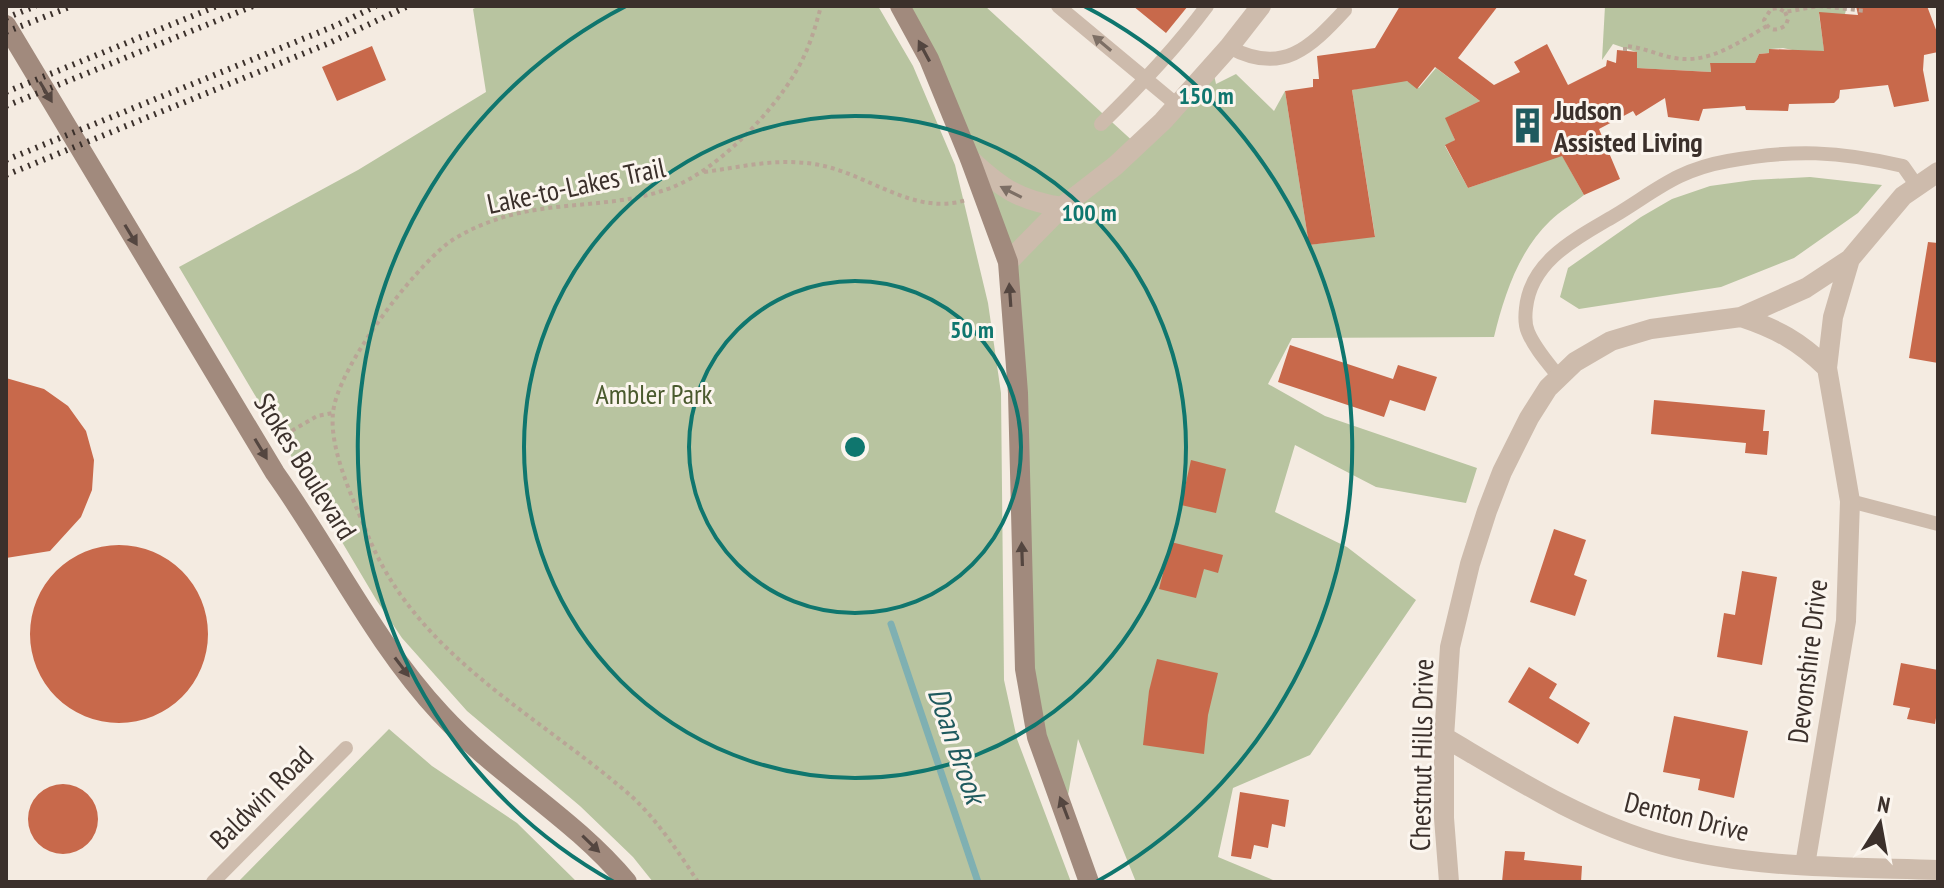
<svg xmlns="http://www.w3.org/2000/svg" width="1944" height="888" font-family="'PT Sans Narrow',sans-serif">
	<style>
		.green { fill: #b8c4a0 }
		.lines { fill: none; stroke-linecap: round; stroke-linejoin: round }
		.stream { stroke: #7fb0b2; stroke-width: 7 }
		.building { fill: #c8694b }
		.path { stroke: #b9a596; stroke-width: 4; stroke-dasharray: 4 4; stroke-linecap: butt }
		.service { stroke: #cdbbac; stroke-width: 14 }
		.minor { stroke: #cdbbac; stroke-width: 20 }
		.secondary { stroke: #a18a7d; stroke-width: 20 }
		.rail { stroke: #3b302b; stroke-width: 6; stroke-dasharray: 2 6; stroke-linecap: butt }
		.oneway { fill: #7d6f65 }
		.oneway2 { fill: #544640 }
		.ring { fill: none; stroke: #0f766e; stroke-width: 4 }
		.labels { text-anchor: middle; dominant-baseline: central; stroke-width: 6; stroke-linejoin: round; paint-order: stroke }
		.poi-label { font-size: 28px; font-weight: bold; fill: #3b302b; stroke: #fbf5ee; text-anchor: start }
		.street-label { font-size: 28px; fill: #3b302b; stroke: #fbf5ee }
		.park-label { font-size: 28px; fill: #4a5a2e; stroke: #fbf5ee }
		.water-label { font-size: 30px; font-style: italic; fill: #1f5a5e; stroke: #fbf5ee }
		.centre { fill: #0f766e; stroke: #fbf5ee; stroke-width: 4 }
		.ring-label { font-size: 24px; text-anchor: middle; font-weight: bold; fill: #0f766e; stroke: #fbf5ee; stroke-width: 6; stroke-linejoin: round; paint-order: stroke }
	</style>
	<rect width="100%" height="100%" fill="#f4ebe1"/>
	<path class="green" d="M479,6H878L913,66L955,165L988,303L1001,393L1004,680L1017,739L1071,882H653L633,857L580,806L467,711L402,638L377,601L179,267L358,170L486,92L473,9Z
		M900,6H985L1137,145L1212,66L1216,84L1236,74L1274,111L1285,91L1309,245L1375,236L1352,90L1402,78L1419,88L1436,68L1480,101L1446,118L1455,140L1445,146L1468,188L1545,161L1554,141L1584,195C1573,204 1560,211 1550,221C1518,252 1504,296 1494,337L1292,338L1268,384L1325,416L1477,468L1466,503L1376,487L1295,445L1275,512L1347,547L1416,600L1310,755L1233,788L1218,857L1273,880V882H1136L1078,739L1065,812L1037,737L1008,262Z
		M1605,6H1847L1845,14H1819L1825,57L1783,48L1770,49L1769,53L1759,54L1755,63H1710L1711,72L1637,68L1636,52L1613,44L1602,60Z
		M1810,177L1882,185L1858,213L1794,258L1721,287L1579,309L1560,297L1568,268L1641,217L1672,199L1710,186L1753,180Z
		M389,729L432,766L517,823L577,882H238Z"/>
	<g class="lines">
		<path class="stream" d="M891,624L978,882"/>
	</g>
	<path class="building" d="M1133,6H1188L1166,33Z
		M1400,6H1498L1458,58L1494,85L1520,72L1514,62L1547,44L1568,85L1606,66L1607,60L1616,63L1617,50L1637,52V68L1711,72L1710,63H1755L1759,54L1769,53V49L1824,51L1819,12L1858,15L1856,6H1927L1938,35V52L1924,55L1923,70L1929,101L1894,107L1888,85L1840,90L1839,98L1834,103L1789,104L1788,111L1746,110L1745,106L1703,109L1699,121L1668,117L1665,98L1636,116L1633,111L1599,129L1620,179L1584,195L1562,156L1468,188L1445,145L1455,140L1445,118L1480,101L1435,67L1417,89L1407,81L1352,90L1375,237L1309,245L1285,91L1313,87V79H1319L1317,56L1375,48Z
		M372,46L386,80L337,101L322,67Z
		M1928,242L1938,243V363L1909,358Z
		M1290,345L1393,379L1398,365L1437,377L1425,411L1390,400L1384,417L1278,382Z
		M6,378L44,389L68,406L86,431L94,460L92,490L81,517L50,551L6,558Z
		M1654,400L1765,410L1763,431H1769L1767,455L1745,453L1746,443L1651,434Z
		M1191,460L1226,469L1216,513L1181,505Z
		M1554,529L1586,540L1574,575L1587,580L1575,616L1530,602Z
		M1171,542L1223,555L1218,573L1204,569L1196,598L1159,589Z
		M30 634a89 89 0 1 1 178 0a89 89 0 1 1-178 0Z
		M1742,571L1777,577L1762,665L1717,657L1724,613L1735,615Z
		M1157,659L1218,673L1208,715L1204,754L1143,745L1149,691Z
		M1901,663L1938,670V706L1935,724L1907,719L1910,708L1893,705Z
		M1529,667L1557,684L1549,698L1590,723L1578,744L1508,702Z
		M1674,716L1748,731L1734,798L1698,790L1700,779L1663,772Z
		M28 819a35 35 0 1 1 70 0a35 35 0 1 1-70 0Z
		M1240,792L1289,800L1285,827L1272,824L1268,848L1254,845L1251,859L1231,856Z
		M1505,851L1525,852L1524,860L1582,866L1581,882H1502Z"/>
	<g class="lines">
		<path class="path" d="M1785,12L1788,19L1786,25C1776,32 1769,31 1764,20L1771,9L1778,8L1785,12L1819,6L1866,11
			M1625,51V46C1642,47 1658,55 1674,58C1710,64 1737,43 1767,26
			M704,172C742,167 775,158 814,164C867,172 913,217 966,200
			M278,439L317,416L333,413
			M698,882C680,854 655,817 630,795C538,715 418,656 369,538C355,503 329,451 333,413C337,368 412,271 448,243C464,232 482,224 501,218C557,200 618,209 673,187C718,169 771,114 795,73C808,52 815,29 821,6"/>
		<path class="service" d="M1058,6L1177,105
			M1229,47C1282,76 1310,48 1345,10
			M1101,124C1140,86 1175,49 1207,6
			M1559,377C1548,363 1535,349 1528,332C1525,325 1525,316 1526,308C1531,260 1577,238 1614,216C1657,190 1677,170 1728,161C1793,149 1839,151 1903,166L1917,186
			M1850,501L1938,524
			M213,882L346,748"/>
		<path class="minor" d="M970,159C1001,188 1020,201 1062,207
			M1008,262L1062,207L1115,166L1163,121L1229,47L1261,6
			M1741,317C1777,329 1799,341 1827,368
			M1444,737C1514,778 1584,823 1664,845C1753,869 1847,867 1938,870
			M1805,865L1846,621L1850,501L1827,368L1833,317L1850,259
			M1449,882L1444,818V737L1450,647L1470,564L1487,511L1502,472L1529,418L1548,388L1575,362L1611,341L1651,329L1741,317L1806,288L1850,259L1903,196L1938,172"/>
		<path class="secondary" d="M900,6L929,59L970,159L1008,262L1018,393L1025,669L1037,737L1089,882
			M6,25L275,473C332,553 374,642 441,714C498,776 573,817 627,882"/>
		<path class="rail" d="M6,18L36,6
			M6,32L72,6
			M6,92L217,6
			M6,106L253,6
			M6,160L337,25L376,6
			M6,175L327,44L408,6"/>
	</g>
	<defs><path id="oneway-solid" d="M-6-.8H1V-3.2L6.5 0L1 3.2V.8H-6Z" transform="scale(2)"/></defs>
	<g class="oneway">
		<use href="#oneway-solid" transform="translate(1102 43) rotate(-140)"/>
		<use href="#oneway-solid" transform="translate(1011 192) rotate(-153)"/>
	</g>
	<g class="oneway2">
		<use href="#oneway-solid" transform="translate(924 51) rotate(-118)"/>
		<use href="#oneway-solid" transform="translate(46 92) rotate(59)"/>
		<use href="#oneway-solid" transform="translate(131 235) rotate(59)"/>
		<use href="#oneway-solid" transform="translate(1010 295) rotate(-94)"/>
		<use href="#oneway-solid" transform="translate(261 449) rotate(59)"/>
		<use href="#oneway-solid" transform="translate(1022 554) rotate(-92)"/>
		<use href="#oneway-solid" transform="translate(402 667) rotate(53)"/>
		<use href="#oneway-solid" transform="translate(1064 808) rotate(-111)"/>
		<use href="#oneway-solid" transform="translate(591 844) rotate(44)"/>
	</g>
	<g class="ring">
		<circle cx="855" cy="447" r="166"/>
		<circle cx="855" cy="447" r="331"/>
		<path d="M614 882A497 497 0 0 1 626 6M1084 6A497 497 0 0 1 1096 882"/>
	</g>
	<defs>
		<symbol id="building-bare" viewBox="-9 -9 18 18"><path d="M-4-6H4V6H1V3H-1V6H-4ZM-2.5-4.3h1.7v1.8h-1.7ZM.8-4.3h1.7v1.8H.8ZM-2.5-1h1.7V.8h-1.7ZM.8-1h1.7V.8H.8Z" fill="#1f5a5e" stroke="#fbf5ee" stroke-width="2.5" paint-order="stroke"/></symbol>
	</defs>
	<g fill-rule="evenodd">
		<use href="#building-bare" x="1502" y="100" width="51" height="51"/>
	</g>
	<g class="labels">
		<g class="poi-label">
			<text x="1554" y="109">Judson<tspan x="1554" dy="32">Assisted Living</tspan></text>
		</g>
		<g class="street-label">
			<text transform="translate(576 185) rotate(-12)">Lake-to-Lakes Trail</text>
			<text transform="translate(306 466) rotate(58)">Stokes Boulevard</text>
			<text transform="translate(1807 661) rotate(-83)">Devonshire Drive</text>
			<text transform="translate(1421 755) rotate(-89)">Chestnut Hills Drive</text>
			<text transform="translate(261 797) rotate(-45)">Baldwin Road</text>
			<text transform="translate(1687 816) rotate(14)">Denton Drive</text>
		</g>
		<g class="park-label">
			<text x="654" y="393">Ambler Park</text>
		</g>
		<g class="water-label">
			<text transform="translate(958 745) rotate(71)">Doan Brook</text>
		</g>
	</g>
	<circle cx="855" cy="447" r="12" class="centre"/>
	<g class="ring-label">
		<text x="1206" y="104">150 m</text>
		<text x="1089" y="221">100 m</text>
		<text x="972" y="338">50 m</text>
	</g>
	<rect width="1944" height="888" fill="none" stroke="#3b302b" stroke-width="16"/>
	<g transform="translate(1880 824) rotate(11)" stroke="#fbf5ee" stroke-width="6" paint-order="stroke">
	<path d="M0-6L14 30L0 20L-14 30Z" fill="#3b302b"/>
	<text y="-12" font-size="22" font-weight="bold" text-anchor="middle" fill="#3b302b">N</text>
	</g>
</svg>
